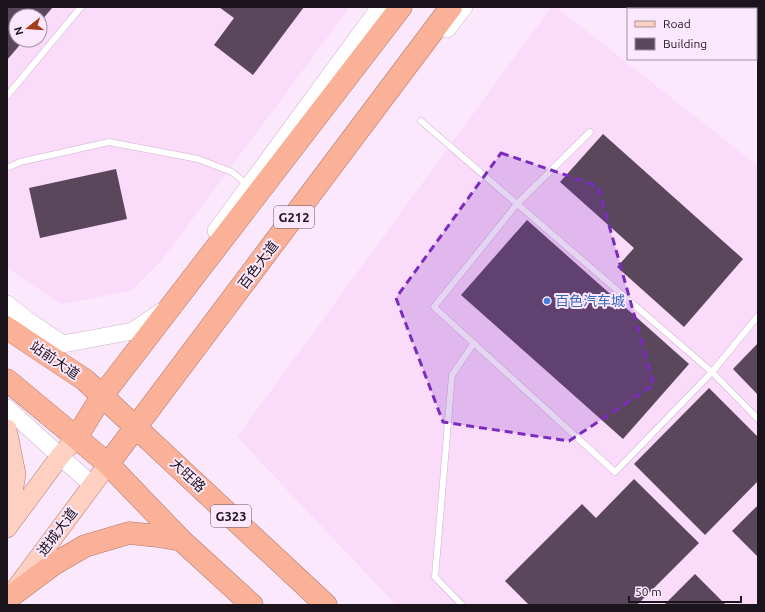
<svg xmlns="http://www.w3.org/2000/svg" width="765" height="612" font-family="Ubuntu,'Noto Sans SC',sans-serif">
	<style>
		.built { fill: #fadbfa; fill-rule: evenodd }
		.building { fill: #5b475c }
		.lines { fill: none; stroke-linecap: round; stroke-linejoin: round }
		.lane-casing { stroke: #ccb4cd; stroke-width: 7 }
		.secondary-casing { stroke: #ccb4cd; stroke-width: 18 }
		.primary-casing { stroke: #ad7a6c; stroke-width: 20 }
		.highway-casing { stroke: #ad7a6c; stroke-width: 23 }
		.lane { stroke: #fff; stroke-width: 6 }
		.secondary { stroke: #fff; stroke-width: 17 }
		.primary { stroke: #fdd0c1; stroke-width: 19 }
		.highway { stroke: #fbb197; stroke-width: 22 }
		.marked { fill: #7b2cbf; fill-opacity: 0.2; stroke: #7b2cbf; stroke-width: 3; stroke-dasharray: 8 5; stroke-linejoin: round }
		.shop-dot { fill: #3f7fe0; stroke: #fce8fd; stroke-width: 1.5 }
		.labels { text-anchor: middle; dominant-baseline: central; stroke-width: 4; stroke-linejoin: round; paint-order: stroke }
		.shield { fill: #fce8fd; stroke: #5f5460; stroke-width: 1 }
		.shield-label { font-size: 13px; font-weight: bold; fill: #1c141c }
		.street-label { font-size: 14px; fill: #1c141c; stroke: #fce8fd }
		.shop-label { font-size: 14px; fill: #366cbe; stroke: #fce8fd; text-anchor: start }
	</style>
	<rect width="100%" height="100%" fill="#fce8fd"/>
	<path class="built" d="M7,7H350L161,261L131,291L61,304L7,268ZM16,16H40V40H16Z
		M551,7H556L758,166V605H396L237,437Z"/>
	<path class="building" d="M7,7H53L40,22V16H16V40H24L7,60Z
		M219,7H304L253,75L214,45L234,18Z
		M603,134L743,259L684,327L617,267L634,248L560,182Z
		M116,169L127,219L40,238L29,188Z
		M527,220L689,364L623,439L461,295Z
		M758,343V395L733,369Z
		M709,388L758,437V481L705,535L634,464Z
		M634,479L699,543L637,605H529L505,581L582,504L596,518Z
		M758,505V557L732,531Z
		M695,574L726,605H664Z"/>
	<g class="lines">
		<defs>
			<path id="lane" d="M7,96L81,7
				M421,121L712,372L758,419
				M590,132L517,204L434,307L615,472L712,372L758,316
				M7,168L20,162L109,142L198,159L232,172L249,186
				M462,605L435,577L452,375L474,343"/>
			<path id="secondary" d="M447,29L464,7
				M216,231L380,7
				M7,304L27,320L63,344
				M27,320L33,346L63,344L133,331L162,311
				M7,408L92,485"/>
			<path id="primary" d="M7,429L16,474L8,525
				M7,528L61,455L76,438
				M16,588L108,464"/>
			<path id="highway" d="M7,328L85,380L326,605
				M7,380L108,464L181,540L252,605
				M76,438L102,396L401,7
				M108,464L451,7
				M7,599L54,564L85,546L129,533L158,536L181,540"/>
		</defs>
		<use href="#lane" class="lane-casing"/>
		<use href="#secondary" class="secondary-casing"/>
		<use href="#primary" class="primary-casing"/>
		<use href="#highway" class="highway-casing"/>
		<use href="#lane" class="lane"/>
		<use href="#secondary" class="secondary"/>
		<use href="#primary" class="primary"/>
		<use href="#highway" class="highway"/>
	</g>
	<path class="marked" d="M501,153L598,186L654,385L569,441L443,422L396,298Z"/>
	<circle class="shop-dot" cx="547" cy="301" r="4"/>
	<g class="labels">
		<g class="shield">
			<rect x="274" y="206" width="40" height="22" rx="3"/>
			<rect x="211" y="505" width="40" height="22" rx="3"/>
		</g>
		<g class="shield-label">
			<text x="294" y="217">G212</text>
			<text x="231" y="516">G323</text>
		</g>
		<g class="street-label">
			<text transform="translate(258 265) rotate(-53)">百色大道</text>
			<text transform="translate(55 360) rotate(34)">站前大道</text>
			<text transform="translate(188 475) rotate(43)">大旺路</text>
			<text transform="translate(57 532) rotate(-53)">进城大道</text>
		</g>
		<g class="shop-label">
			<text x="555" y="301">百色汽车城</text>
		</g>
	</g>
	<rect width="765" height="612" fill="none" stroke="#1c141c" stroke-width="16"/>
	<rect x="627" y="8" width="130" height="52" fill="#fce8fd" stroke="#a293a3"/>
	<rect x="635" y="21" width="20" height="6" fill="#fdd0c1" stroke="#a293a3"/>
	<text x="663" y="28" font-size="12" fill="#1c141c">Road</text>
	<rect x="635" y="38" width="20" height="12" fill="#5b475c" stroke="#a293a3"/>
	<text x="663" y="48" font-size="12" fill="#1c141c">Building</text>
	<g transform="translate(28 28) rotate(253)"><circle r="19" fill="#fce8fd" stroke="#a293a3"/>
	<path d="M0-3L7 15L0 10L-7 15Z" fill="#a33b1d"/>
	<text y="-6" font-size="11" font-weight="bold" text-anchor="middle" fill="#1c141c">N</text>
	</g>
	<path d="M629 596v6h112v-6" fill="none" stroke="#1c141c" stroke-width="2"/>
	<text x="635" y="596" font-size="12" fill="#1c141c" stroke="#fce8fd" stroke-width="3" paint-order="stroke">50 m</text>
</svg>
